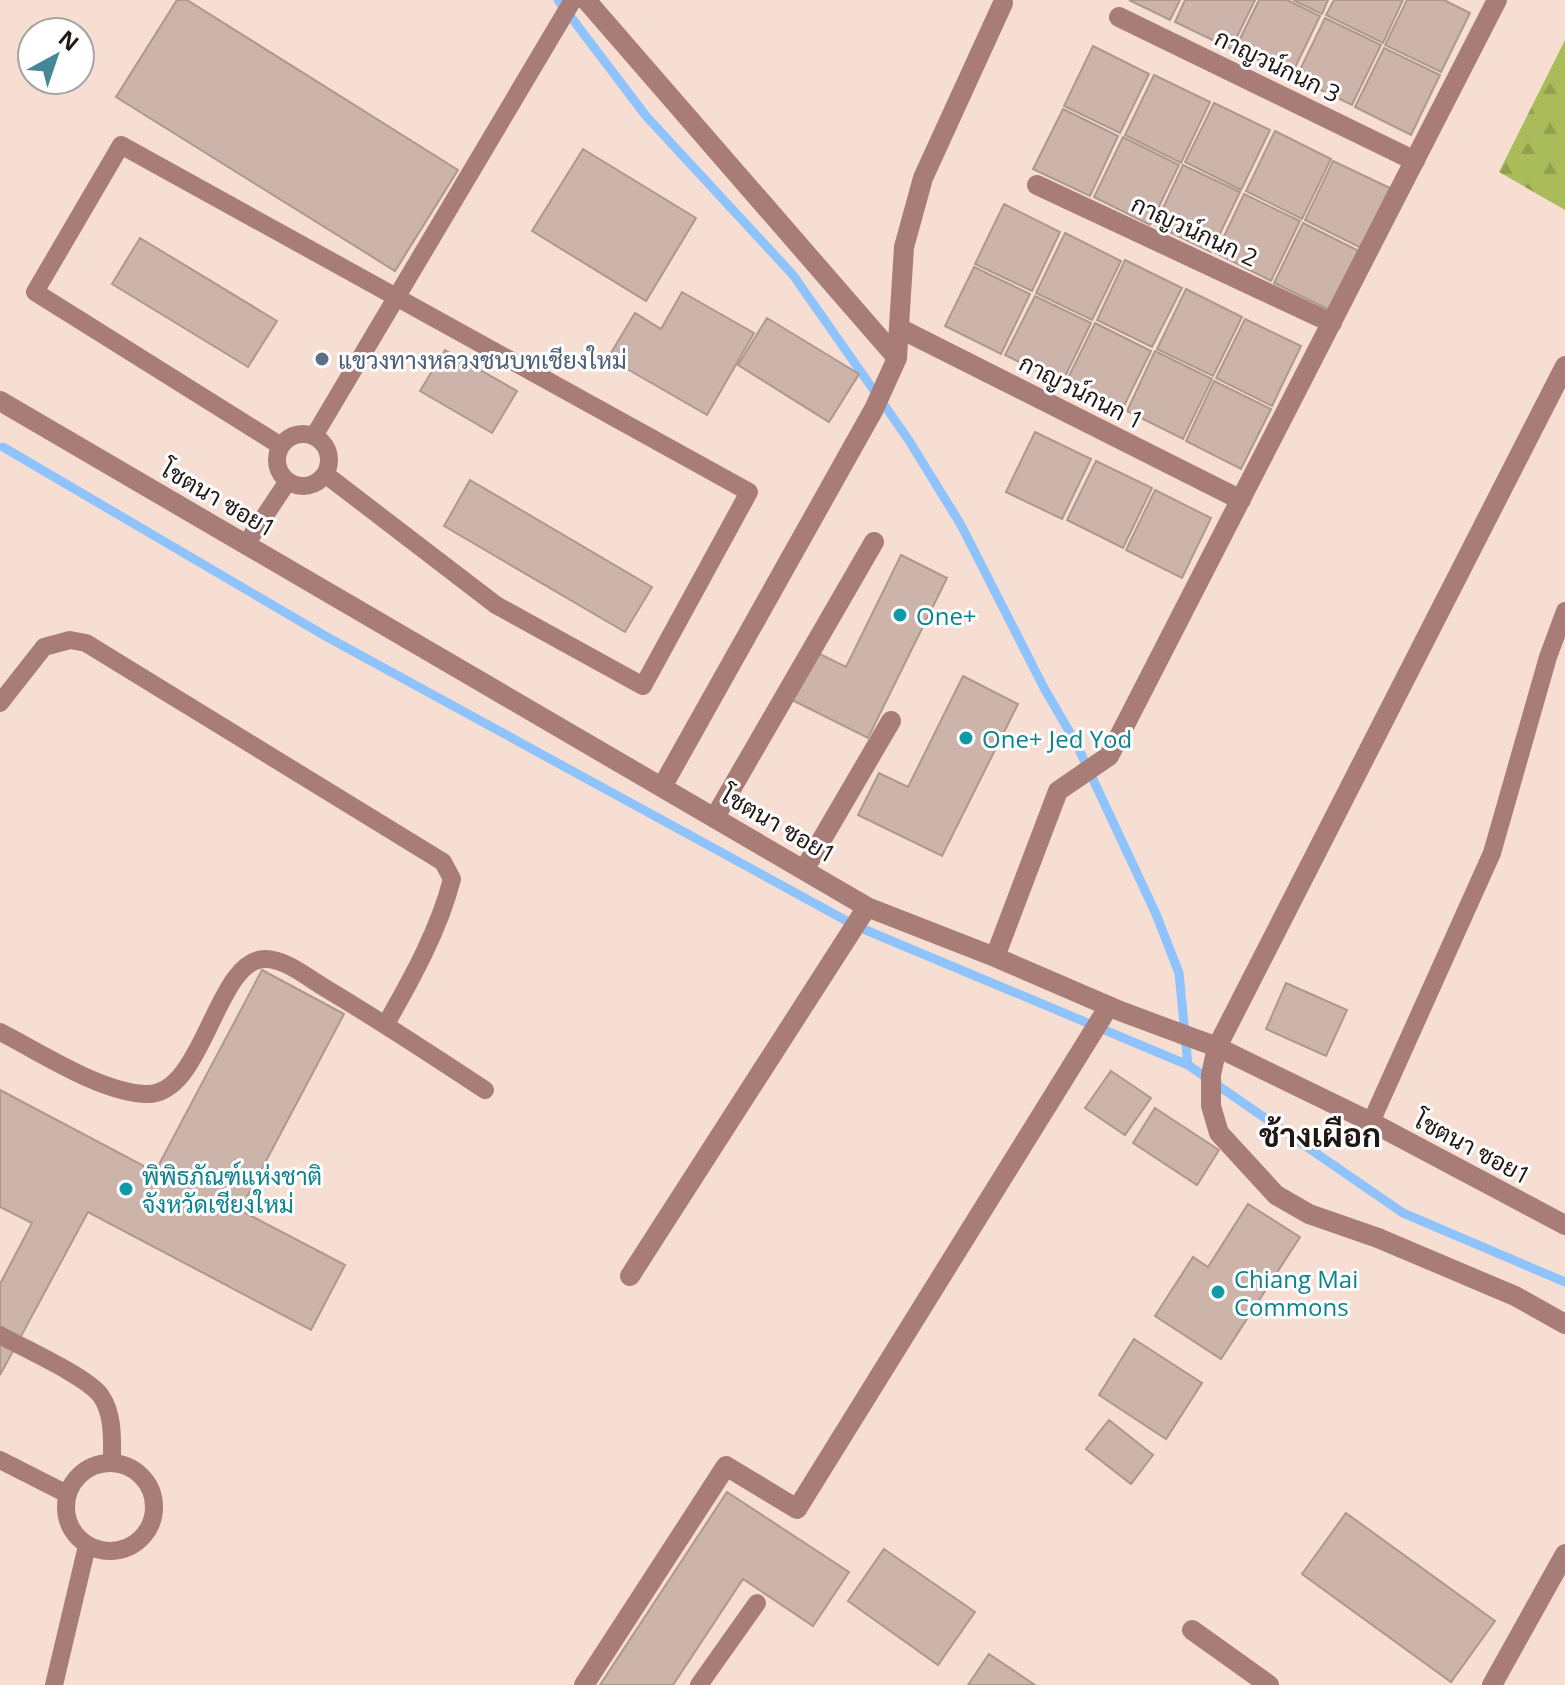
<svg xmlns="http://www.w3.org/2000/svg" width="1565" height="1685" font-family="'Open Sans',Sarabun,sans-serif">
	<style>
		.forest { fill: url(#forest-firs) }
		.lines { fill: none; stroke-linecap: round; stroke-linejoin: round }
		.stream { stroke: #8ec3fd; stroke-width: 9 }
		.building { fill: #ccb4aa; stroke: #ae988e; stroke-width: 2 }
		.lane { stroke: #a97d77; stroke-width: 18 }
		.street { stroke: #a97d77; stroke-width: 20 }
		.service-dot { fill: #5c6f8a; stroke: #fff; stroke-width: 3 }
		.culture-dot { fill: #0f9aa8; stroke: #fff; stroke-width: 3 }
		.labels { text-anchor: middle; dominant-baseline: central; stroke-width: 6; stroke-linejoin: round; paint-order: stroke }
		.street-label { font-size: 24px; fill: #211815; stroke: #fff }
		.service-label { font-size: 24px; fill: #4e5e75; stroke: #fff; text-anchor: start }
		.culture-label { font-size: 24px; fill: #0d838f; stroke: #fff; text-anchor: start }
		.district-label { font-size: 32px; font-weight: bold; fill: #211815; stroke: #fff }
	</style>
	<defs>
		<pattern id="forest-firs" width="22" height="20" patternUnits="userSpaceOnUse" patternTransform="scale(2)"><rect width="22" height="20" fill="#aabc5a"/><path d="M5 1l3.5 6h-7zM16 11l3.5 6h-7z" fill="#92a14d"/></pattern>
	</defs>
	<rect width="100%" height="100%" fill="#f7ded3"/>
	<path class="forest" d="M1565,40V210L1499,172Z"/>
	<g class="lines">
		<path class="stream" d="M558,0L646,116L793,275L908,439L961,525L1044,688L1076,743L1156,914L1179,973L1188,1065
			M3,447L327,637L856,926L1188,1065L1403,1213L1565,1282"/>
	</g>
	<path class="building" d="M177,0H187L458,170L395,271L116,97Z
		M1129,0H1180L1170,20Z
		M1185,0H1255L1231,49L1175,22Z
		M1259,0H1287L1320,16L1291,76L1235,49Z
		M1293,0H1328L1322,14Z
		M1334,0H1403L1383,43L1326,15Z
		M1407,0H1444L1470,13L1441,72L1385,45Z
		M1325,18L1381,45L1352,105L1296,78Z
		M1093,46L1149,74L1120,133L1064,106Z
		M1384,48L1440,75L1411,135L1355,107Z
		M1154,75L1210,102L1181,163L1125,135Z
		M1214,103L1270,130L1241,190L1185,162Z
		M1063,109L1118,136L1090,196L1033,169Z
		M1275,131L1331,159L1302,219L1246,191Z
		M1123,137L1179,165L1150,225L1094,197Z
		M583,149L696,218L646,301L532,231Z
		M1333,161L1390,188L1361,248L1305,220Z
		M1183,165L1240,192L1211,252L1155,225Z
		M1244,194L1300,221L1271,281L1216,253Z
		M1004,204L1060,232L1032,291L975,264Z
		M1303,223L1359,251L1330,310L1274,283Z
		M1065,233L1121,261L1092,320L1036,293Z
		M140,238L277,321L248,367L112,284Z
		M1125,260L1182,288L1152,347L1097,320Z
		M974,267L1030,294L1001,354L945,326Z
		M1186,289L1242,317L1213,376L1157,349Z
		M682,292L754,333L707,415L608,358L635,313L661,329Z
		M1035,296L1091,323L1062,383L1005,355Z
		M767,318L859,374L829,422L738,365Z
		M1245,319L1301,346L1272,406L1216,378Z
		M1095,323L1151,351L1122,410L1066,382Z
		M445,350L517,391L492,433L420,391Z
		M1155,351L1212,379L1183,439L1127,411Z
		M1214,381L1271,409L1241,469L1186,441Z
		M1035,432L1091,459L1062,519L1006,492Z
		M1096,461L1152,488L1123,548L1067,520Z
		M470,480L652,587L625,632L444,526Z
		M1155,490L1211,518L1182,578L1126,550Z
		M901,555L947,578L868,738L792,700L816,652L846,667Z
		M963,676L1018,704L942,856L858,815L879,773L908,787Z
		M262,970L344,1014L240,1210L345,1265L311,1330L88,1212L0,1375V1284L32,1223L0,1207V1090L155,1172Z
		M1286,983L1347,1010L1326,1056L1266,1029Z
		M1111,1071L1151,1098L1125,1135L1085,1108Z
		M1155,1108L1219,1150L1197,1185L1133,1143Z
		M1248,1204L1300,1237L1221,1359L1155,1316L1193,1257L1208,1267Z
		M1134,1339L1202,1383L1166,1439L1099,1395Z
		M1109,1420L1153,1455L1131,1484L1086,1449Z
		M727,1492L849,1572L813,1626L743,1579L673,1685H600Z
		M1346,1513L1495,1621L1451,1682L1302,1574Z
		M884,1549L975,1612L938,1665L848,1601Z
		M989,1654L1035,1685H968Z"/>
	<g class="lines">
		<path class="lane" d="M277 460a26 26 0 1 1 52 0a26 26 0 1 1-52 0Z
			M314,436L573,0
			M281,446L35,292L121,145L749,492L643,686L496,605L325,474
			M246,544L288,481
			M0,703L44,647L70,640L86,643L443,862L452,879C439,930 412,978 386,1024
			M0,1032C42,1053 98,1091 145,1094C204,1098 215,959 265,959C286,959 308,978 325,988C379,1020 432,1055 485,1090
			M1371,1122L1492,853L1548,657L1565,611
			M0,1335C23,1348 88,1377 101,1396C114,1415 112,1441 112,1463
			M0,1460L67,1494
			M66 1507a44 44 0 1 1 88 0a44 44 0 1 1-88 0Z
			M54,1685L87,1546
			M699,1685L757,1603"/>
		<path class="street" d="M586,0L897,358
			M1119,17L1415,161
			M1037,185L1332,323
			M899,328L1241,500
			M1565,366L1217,1047L1211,1075V1106L1219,1133L1276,1195L1309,1214L1378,1238L1515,1296L1565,1324
			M0,401L867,907L995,957L1120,1011L1217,1047L1371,1122L1565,1225
			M662,787L874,409L897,358L904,247L923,178L1003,3
			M715,817L874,542
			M804,870L891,721
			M995,957L1058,791L1109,756L1497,0
			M630,1276L867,907
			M1192,1630L1269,1685
			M584,1685L726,1466L797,1509L1109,1006
			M1492,1685L1565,1554"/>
	</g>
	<circle class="service-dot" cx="322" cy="359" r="8"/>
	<g class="culture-dot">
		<circle cx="900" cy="615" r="8"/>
		<circle cx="966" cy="738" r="8"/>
		<circle cx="126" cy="1189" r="8"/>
		<circle cx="1218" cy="1292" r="8"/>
	</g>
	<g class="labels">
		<g class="street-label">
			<text transform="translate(1278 65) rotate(26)">กาญวน์กนก 3</text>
			<text transform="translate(1195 230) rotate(25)">กาญวน์กนก 2</text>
			<text transform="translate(1082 391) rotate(27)">กาญวน์กนก 1</text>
			<text transform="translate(219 498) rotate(30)">โชตนา ซอย1</text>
			<text transform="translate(779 824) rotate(30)">โชตนา ซอย1</text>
			<text transform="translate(1473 1147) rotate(28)">โชตนา ซอย1</text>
		</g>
		<g class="service-label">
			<text x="338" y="359">แขวงทางหลวงชนบทเชียงใหม่</text>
		</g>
		<g class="culture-label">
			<text x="916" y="615">One+</text>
			<text x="982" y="738">One+ Jed Yod</text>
			<text x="142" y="1175">พิพิธภัณฑ์แห่งชาติ<tspan x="142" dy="28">จังหวัดเชียงใหม่</tspan></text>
			<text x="1234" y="1278">Chiang Mai<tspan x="1234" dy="28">Commons</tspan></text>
		</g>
		<g class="district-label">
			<text x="1320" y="1134">ช้างเผือก</text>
		</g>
	</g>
	<g transform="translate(56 56) rotate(40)"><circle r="38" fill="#ffffff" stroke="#a6a3a1" stroke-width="2"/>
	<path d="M0-6L14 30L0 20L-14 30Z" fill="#468699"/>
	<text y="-12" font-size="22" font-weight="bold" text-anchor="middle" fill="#211815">N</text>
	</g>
</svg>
